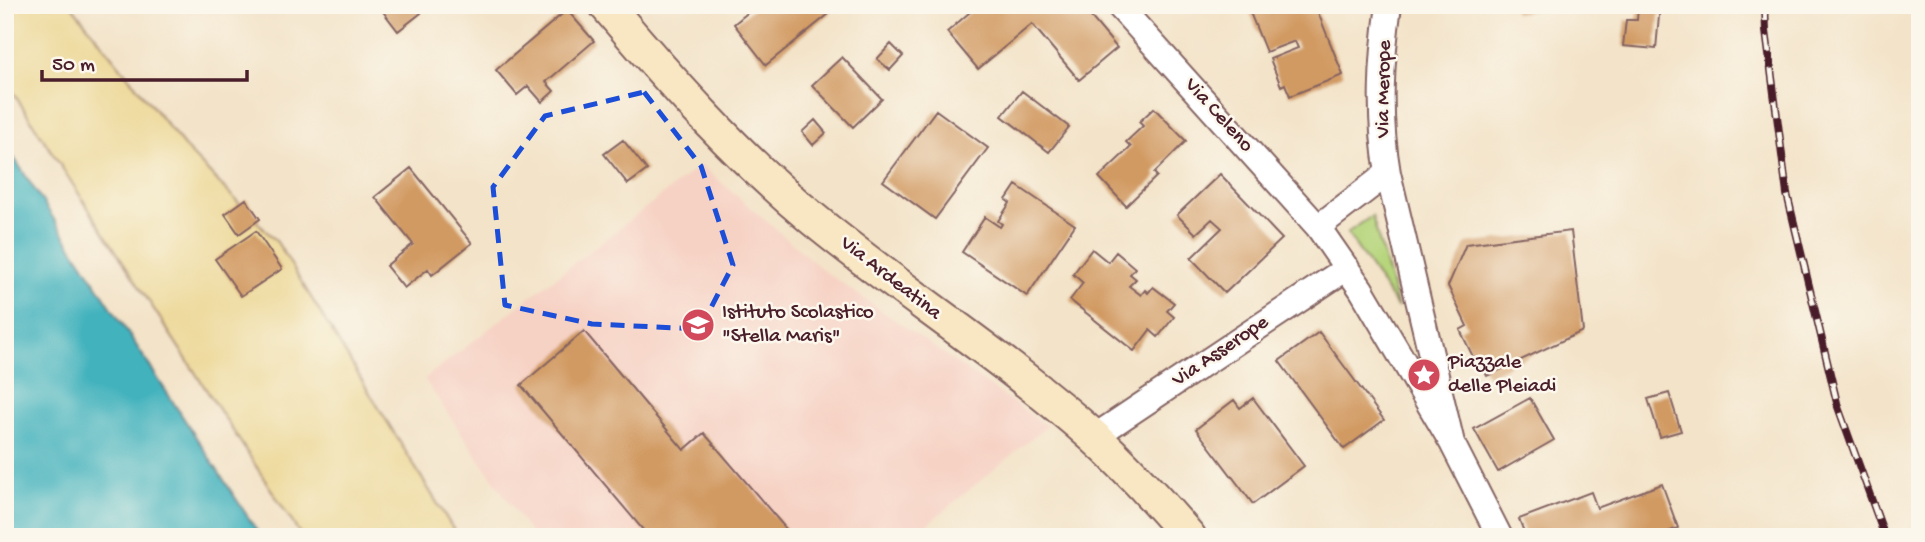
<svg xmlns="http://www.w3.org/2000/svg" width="1925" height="542" font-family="'Gochi Hand',sans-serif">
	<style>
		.built { fill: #f6d2c4 }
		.green { fill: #b6d57c; stroke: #807a54; stroke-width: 2 }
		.sand { fill: #eeda9e; stroke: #9c7c64; stroke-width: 2 }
		.water { fill: #42b2bd; stroke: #466874; stroke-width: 2 }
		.building { fill: #d19a62 }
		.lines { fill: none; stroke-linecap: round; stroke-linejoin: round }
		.street-casing { stroke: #856462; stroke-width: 28 }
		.secondary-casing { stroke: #856462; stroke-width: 37 }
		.street { stroke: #fff; stroke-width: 24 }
		.secondary { stroke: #f9e7c3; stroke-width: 33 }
		.rail-casing { stroke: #4a1f2b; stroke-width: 8 }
		.rail { stroke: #fbf7ec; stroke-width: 5; stroke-dasharray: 16; stroke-linecap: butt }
		.marked { fill: none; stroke: #1d4ed8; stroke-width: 5; stroke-dasharray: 14 9; stroke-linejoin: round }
		.labels { text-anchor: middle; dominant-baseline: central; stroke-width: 5; stroke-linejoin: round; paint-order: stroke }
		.street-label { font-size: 21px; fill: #4a1f2b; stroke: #fbf7ec }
		.poi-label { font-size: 21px; fill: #4a1f2b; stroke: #fbf7ec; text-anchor: start }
	</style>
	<rect width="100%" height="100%" fill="#fbf7ec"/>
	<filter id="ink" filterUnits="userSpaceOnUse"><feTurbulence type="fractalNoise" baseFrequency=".0143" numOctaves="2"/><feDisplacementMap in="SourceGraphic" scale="14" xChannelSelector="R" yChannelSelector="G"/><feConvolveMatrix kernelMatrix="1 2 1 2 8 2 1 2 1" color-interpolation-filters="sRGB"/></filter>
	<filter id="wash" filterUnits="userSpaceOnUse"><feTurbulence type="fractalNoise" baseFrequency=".00686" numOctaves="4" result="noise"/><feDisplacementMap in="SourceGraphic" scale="28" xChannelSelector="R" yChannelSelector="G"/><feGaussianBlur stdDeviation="1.57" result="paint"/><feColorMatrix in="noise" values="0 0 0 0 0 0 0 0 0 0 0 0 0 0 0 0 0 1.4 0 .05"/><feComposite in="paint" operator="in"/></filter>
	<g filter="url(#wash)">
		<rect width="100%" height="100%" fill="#f3e3c8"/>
		<path class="built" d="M701,165L823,270L1047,426L912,537H533L424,379Z"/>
		<path class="green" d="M1372,216L1398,308L1347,233Z"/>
		<path class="sand" d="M5,5H71L188,151L277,242L458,537H302L5,80Z"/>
		<path class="water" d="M5,144L261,537H5Z"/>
		<g id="blocks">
			<path class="building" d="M378,5H415L421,13L398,31Z
				M757,5H824L830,13L766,65L734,24Z
				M978,5H1081L1117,48L1079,80L1032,24L978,69L947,32Z
				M1247,5H1315L1343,75L1290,96L1285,84L1281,86L1270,59L1298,48L1295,41L1266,52Z
				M1513,5H1537L1538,10L1515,13Z
				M1638,5H1660L1656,49L1623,46L1626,20H1637Z
				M567,10L594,41L546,82L554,91L542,102L528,86L517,95L496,70Z
				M891,44L903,56L890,70L877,59Z
				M842,57L882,99L853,127L812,85Z
				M1022,91L1069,127L1049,152L1002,116Z
				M1154,108L1186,141L1154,173L1157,176L1126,206L1099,177L1131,147L1126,142L1143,126L1139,122Z
				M936,110L988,148L935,219L883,181Z
				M815,120L826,133L813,145L802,132Z
				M623,140L647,170L628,184L604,154Z
				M411,168L472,243L432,275L428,269L404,288L386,266L413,244L375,197Z
				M1220,174L1282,239L1225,293L1191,258L1222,228L1212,219L1196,234L1177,215Z
				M1016,185L1075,225L1027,296L962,252L985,217L1000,227L1002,224L998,221L1010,203L1006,200Z
				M246,199L260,219L239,234L225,214Z
				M256,231L282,269L241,296L215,259Z
				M1571,231L1583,331L1487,376L1481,363L1477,365L1460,330L1467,326L1448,286L1466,244Z
				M1092,249L1108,262L1116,252L1135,268L1130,274L1136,279L1129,286L1141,295L1145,290L1148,293L1153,287L1174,303L1167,311L1174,317L1158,337L1150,330L1134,351L1070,300L1083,283L1073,274Z
				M584,331L684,450L704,433L793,537H649L521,385Z
				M1319,332L1384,420L1344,449L1279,361Z
				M1669,393L1681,431L1660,437L1648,399Z
				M1253,398L1304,466L1253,504L1196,429L1234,400L1240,408Z
				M1530,398L1554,440L1498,472L1474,429Z
				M1662,484L1678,528L1655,537H1526L1519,519L1591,492L1597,508Z"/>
		</g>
	</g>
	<g filter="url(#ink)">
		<use href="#blocks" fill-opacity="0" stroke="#856462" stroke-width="2"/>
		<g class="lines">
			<defs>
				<path id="street" d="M1118,5L1318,227L1361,289L1452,443L1388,173L1318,227
					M1388,173C1378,116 1381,62 1389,5
					M1094,437L1347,268
					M1452,443L1500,537"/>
				<path id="secondary" d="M606,5C670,81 736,155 813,219C904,294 1006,358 1094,437C1128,468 1159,502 1189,537"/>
			</defs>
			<use href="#street" class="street-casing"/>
			<use href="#secondary" class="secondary-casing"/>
			<use href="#street" class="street"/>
			<use href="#secondary" class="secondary"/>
			<defs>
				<path id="rail" d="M1765,5L1766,31L1787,194L1838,407L1885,537"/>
			</defs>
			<use href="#rail" class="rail-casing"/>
			<use href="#rail" class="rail"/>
		</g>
	</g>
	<path class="marked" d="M644,92L701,166L733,265L700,329L592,324L505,305L493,187L545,116Z"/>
	<defs>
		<symbol id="school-disc" viewBox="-11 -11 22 22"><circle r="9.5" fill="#d1495b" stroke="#fbf7ec"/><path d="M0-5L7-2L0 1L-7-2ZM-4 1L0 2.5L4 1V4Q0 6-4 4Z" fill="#fff"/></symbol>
		<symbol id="sight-disc" viewBox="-11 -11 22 22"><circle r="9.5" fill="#d1495b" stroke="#fbf7ec"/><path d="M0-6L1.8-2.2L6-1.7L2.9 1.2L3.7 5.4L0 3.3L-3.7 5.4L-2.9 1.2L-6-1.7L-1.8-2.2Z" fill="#fff"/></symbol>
	</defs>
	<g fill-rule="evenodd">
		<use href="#school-disc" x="679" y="306" width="38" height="38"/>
		<use href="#sight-disc" x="1405" y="356" width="38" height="38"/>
	</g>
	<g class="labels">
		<g class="street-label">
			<text transform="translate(1385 89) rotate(-89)">Via Merope</text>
			<text transform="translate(1218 116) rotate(48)">Via Celeno</text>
			<text transform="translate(890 279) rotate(38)">Via Ardeatina</text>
			<text transform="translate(1221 352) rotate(-34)">Via Asserope</text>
		</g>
		<g class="poi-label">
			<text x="722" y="313">Istituto Scolastico<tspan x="722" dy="24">"Stella Maris"</tspan></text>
			<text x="1448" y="363">Piazzale<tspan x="1448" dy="24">delle Pleiadi</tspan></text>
		</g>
	</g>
	<rect width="1925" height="542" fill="none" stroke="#fbf7ec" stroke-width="28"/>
	<path d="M42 70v10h205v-10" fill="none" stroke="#4a1f2b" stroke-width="3.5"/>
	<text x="52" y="70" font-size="21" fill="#4a1f2b" stroke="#fbf7ec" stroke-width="5" paint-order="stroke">50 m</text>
</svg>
